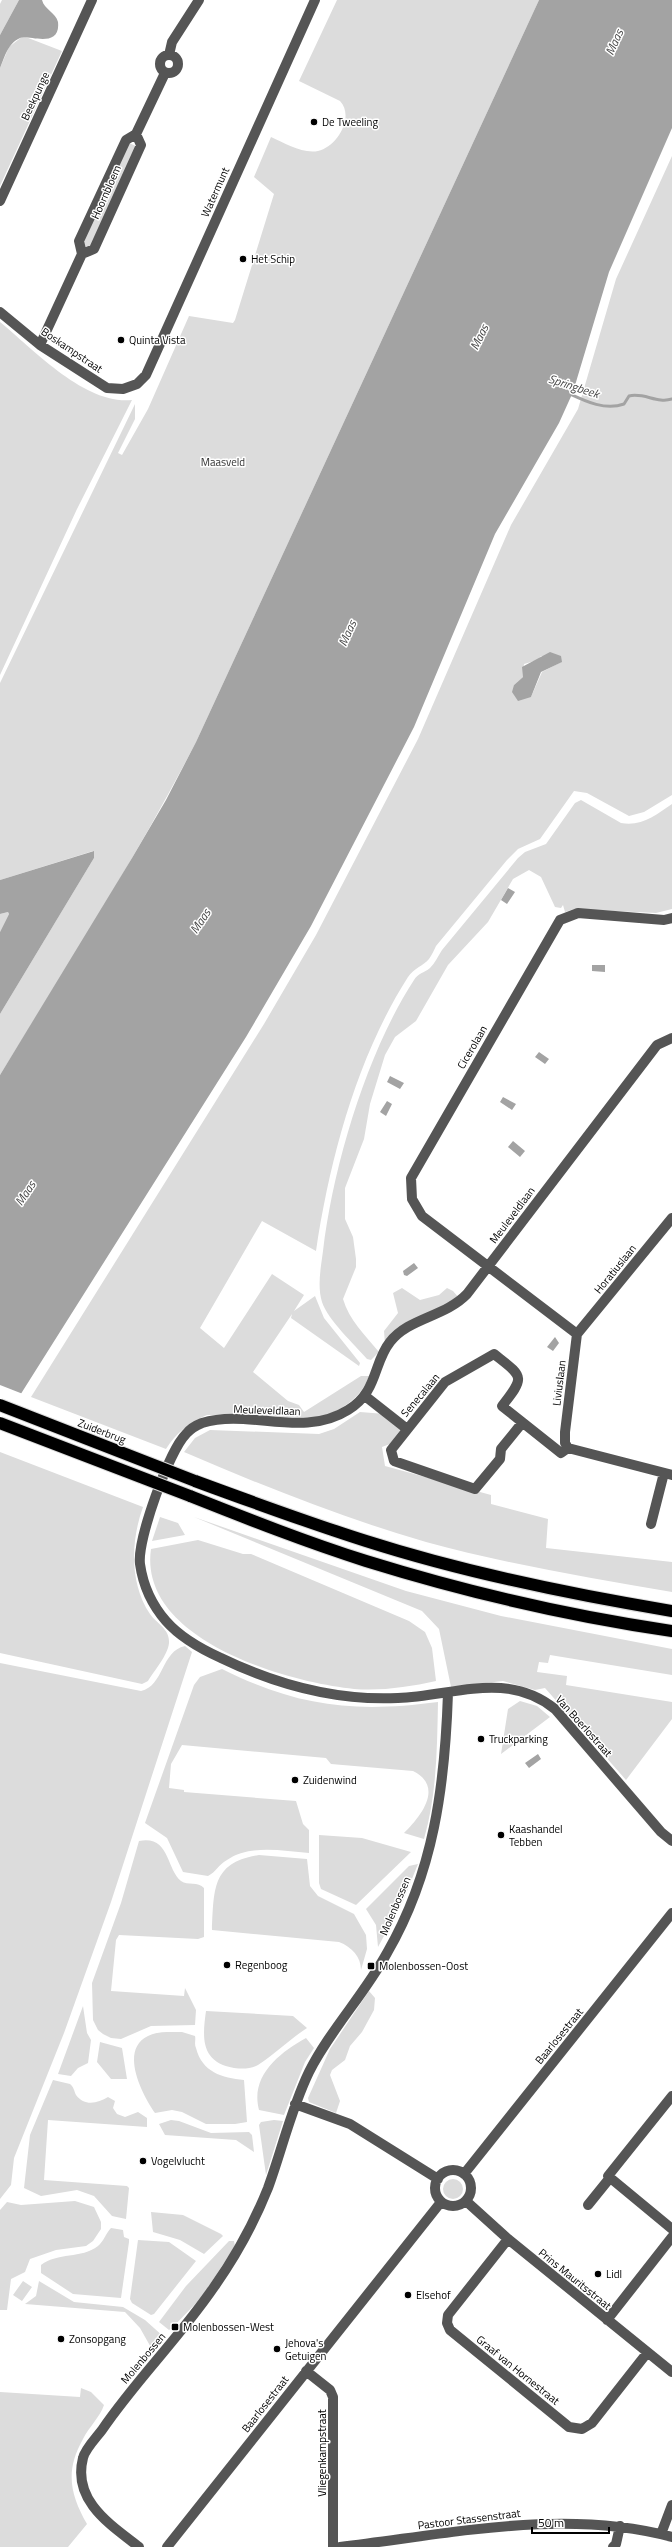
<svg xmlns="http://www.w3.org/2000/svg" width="672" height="2547" font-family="'Titillium Web',sans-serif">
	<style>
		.green { fill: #dcdcdc; fill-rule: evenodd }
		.water { fill: #a3a3a3 }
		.pier { fill: #fff }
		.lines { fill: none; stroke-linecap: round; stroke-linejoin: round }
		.stream { stroke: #a3a3a3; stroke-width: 3 }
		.highway-casing { stroke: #dbdbdb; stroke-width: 14 }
		.minor { stroke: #555; stroke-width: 10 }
		.highway { stroke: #000; stroke-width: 12 }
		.highway-bridge-casing { stroke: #dbdbdb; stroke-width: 14; stroke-linecap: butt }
		.highway-bridge { stroke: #000; stroke-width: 12 }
		.poi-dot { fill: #000; stroke: #fff; stroke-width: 1.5 }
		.labels { text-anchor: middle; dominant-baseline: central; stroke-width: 3; stroke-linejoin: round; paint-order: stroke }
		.street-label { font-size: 11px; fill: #000; stroke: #fff }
		.poi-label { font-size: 11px; fill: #000; stroke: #fff; text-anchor: start }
		.park-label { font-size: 11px; fill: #333; stroke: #fff }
		.water-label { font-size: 12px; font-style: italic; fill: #444; stroke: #fff }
	</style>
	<rect width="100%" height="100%" fill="#fff"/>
	<path class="green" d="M2,0H19L0,35V4Z
		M337,0H539L196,742C137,856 68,965 0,1075V1014L94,858L93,851L0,880V683L135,404V419L118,453L122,455L148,409L189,316L233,323L235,320L274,194L254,177L271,137C285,143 302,154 318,151C337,147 355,117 340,101L299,81Z
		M23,36L62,51L0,186V68L9,47Z
		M129,143L136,146L90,248L84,247L83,242Z
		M672,156V795L644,812L629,816L587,793L574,791L540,839L518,849L507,860L436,946C434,950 432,955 429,959C423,966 414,968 408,977C357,1057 330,1158 316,1251L262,1221L200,1328L224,1348L272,1274L304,1295L294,1311L315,1296L324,1318L360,1363L359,1366L291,1318L292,1314L253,1372L288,1401L299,1405L304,1412L361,1376H369C361,1399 339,1412 317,1418L207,1415C189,1423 176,1433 166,1449L31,1397L264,1024L316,935L418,739L511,525L578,409L616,279ZM541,656L561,662L542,672L531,697L514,685L523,677L524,664L538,660Z
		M0,322C34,350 85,405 132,400L77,509L0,675Z
		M581,800L621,823C641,827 656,815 672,804V909L656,913L574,909L565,912L563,905L561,908L555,907L541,877L529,870L513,879L488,922L448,965L416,1021L395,1037L385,1055L370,1104L364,1139L345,1188V1219L353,1237L356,1259V1267L343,1299C349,1320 365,1335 379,1352L371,1360L367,1359C354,1344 328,1320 322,1302C317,1286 321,1267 323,1251C333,1166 367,1052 414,980C418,973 424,973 430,968C435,963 438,956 442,950L518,858L525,852L546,844L575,803Z
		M8,912L9,914L0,932V914Z
		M402,1288L420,1300L439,1295L447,1288L453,1291L459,1298L385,1344L384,1331L398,1313L393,1293Z
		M360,1412L385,1414L401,1429L390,1444L382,1447L385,1466L491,1495V1504L548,1519L546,1548L672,1562V1592C590,1578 506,1564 426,1542C343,1518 263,1486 184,1452L195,1438L210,1430L319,1434L334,1429Z
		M0,1452L143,1507C131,1540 129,1583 150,1614C157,1624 170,1629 169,1643C168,1655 154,1671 148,1681L142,1684L0,1653Z
		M160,1517L178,1523L185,1535L152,1541Z
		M194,1517L406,1591L501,1616L672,1649V1675L550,1655L548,1663L539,1662L537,1672L567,1676L566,1685L672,1702V1719L626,1780L545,1688L535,1690L503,1681L451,1687L439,1629L422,1611Z
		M198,1540L243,1554H251L409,1621L425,1632L432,1648L436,1681C409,1687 382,1691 354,1689C285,1682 138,1639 151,1549Z
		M185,1646L192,1652L111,1902L64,2033L14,2158L11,2185L0,2199V1663L141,1691C164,1686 161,1651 185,1646Z
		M222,1669C298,1707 355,1713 438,1702C437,1748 437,1794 424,1839L404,1833C420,1817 445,1787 413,1771L331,1764L326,1758L182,1745L171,1764L169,1788L184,1790V1792L296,1801L303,1824L309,1830V1853C282,1851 250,1844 227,1860C219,1864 216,1872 208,1876L183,1872L167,1838L145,1823L194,1685L200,1677Z
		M520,1701L537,1706L550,1717L501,1754L508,1709Z
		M319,1835L362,1838L411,1852L356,1905L321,1889L319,1883Z
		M139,1841C170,1835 166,1869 181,1881C188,1886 198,1881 204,1888V1937L198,1939L119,1935L116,1940L111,1991L184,1996L185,1988L196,2010L195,2025L151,2026L121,2039L111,2038L103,2034L98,2030L93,2020L92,1983L121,1903Z
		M259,1855L307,1859L310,1886L318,1896L354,1914L366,1935L367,1949L361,1970C361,1957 352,1947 339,1942L212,1930C214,1889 212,1862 259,1855Z
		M418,1864L403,1901L378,1947L376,1925L366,1909L409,1866Z
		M369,1991L375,1998L374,2010L362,2032L350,2046L345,2060L332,2070L330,2075L340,2101L336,2113L309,2102L308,2098L330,2049Z
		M83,2006L87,2033L91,2040L88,2063L78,2068L71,2076L58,2074Z
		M206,2011L293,2016L307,2028C290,2039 275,2054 258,2065C250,2069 243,2069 234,2068C201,2062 202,2039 206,2011Z
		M182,2032L195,2036C196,2040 194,2044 196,2048C202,2072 222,2078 244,2080L247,2122L235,2124H206L182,2112L172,2110L155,2113C142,2094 119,2050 148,2036C157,2031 171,2032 182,2032Z
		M306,2038L314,2048L305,2062L284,2115L259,2110C250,2076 279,2053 306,2038Z
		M100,2042L122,2048L127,2079H111L97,2062Z
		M53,2080L70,2084C74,2087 74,2091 76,2095C85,2107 98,2103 108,2097L115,2101L113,2108L117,2114L125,2117L138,2112L147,2118V2127L48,2120L44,2180L127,2186L129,2188L126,2219L112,2216L94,2196L77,2190L41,2196L24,2188L30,2135Z
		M171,2120L179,2121L211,2133L249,2132L252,2135L254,2152L236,2140L165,2135L159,2124Z
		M274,2120L283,2121L266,2175L259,2125L261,2122Z
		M443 2189a10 10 0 1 1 20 0a10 10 0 1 1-20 0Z
		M75,2201L94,2207L101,2222V2229L93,2241L86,2246L56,2250L30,2259L25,2272L11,2279L7,2310H0V2210L7,2202L21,2205Z
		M151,2212L183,2215L221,2234L223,2236L204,2254L180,2240L153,2232Z
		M111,2228L123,2230L124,2237L129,2239V2242L121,2298L73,2294L41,2273V2265C58,2252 81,2259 98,2246C104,2241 106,2233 111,2228Z
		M138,2240L169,2242L196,2261L154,2314L151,2315L132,2303L130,2299Z
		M229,2241H234L235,2246L201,2298L172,2328L169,2330L159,2322L186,2286Z
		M23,2281L32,2287L22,2301L13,2295Z
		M39,2281L74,2302L123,2307L145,2320L164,2337L153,2351L140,2328L125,2312L25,2304L36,2296Z
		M81,2388L91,2392L104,2405C100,2417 89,2427 83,2439C65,2471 70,2494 87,2524L68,2547H0V2392L80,2397Z"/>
	<path class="water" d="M19,0H42C44,9 56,13 58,22C61,50 27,34 20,38C7,44 5,57 0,68V35Z
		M539,0H672V128L609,272L573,392L559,423L495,534L414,727L311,926L246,1037L0,1427V1075L132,858L166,800L196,742Z
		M550,652L561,656L562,662L541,672L531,697L518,701L512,692L514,685L523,677L522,667Z
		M94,851V858L0,1014V932L9,914L8,912L0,914V880Z
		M508,888L515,892L507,904L501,900Z
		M592,965H605V972L592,971Z
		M539,1052L549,1059L545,1064L535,1057Z
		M390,1076L404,1083L400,1089L387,1082Z
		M503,1097L516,1104L512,1110L500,1102Z
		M387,1101L392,1104L386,1116L380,1112Z
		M513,1141L525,1151L520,1157L508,1147Z
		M414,1263L418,1268L407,1276L404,1275L403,1271Z
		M555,1337L559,1343L553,1351L547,1347Z
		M538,1754L541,1759L529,1768L525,1763Z"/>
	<path class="pier" d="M0,1385L23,1394L0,1429Z"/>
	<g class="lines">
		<path class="stream" d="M568,393C585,401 605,411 624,404L629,396C644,392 657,404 672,399"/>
		<defs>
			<path id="highway" d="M195,1481C252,1502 309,1523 366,1541C466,1573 569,1594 672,1611
				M190,1496C248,1519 306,1542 366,1561C466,1592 569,1616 672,1631"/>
		</defs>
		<use href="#highway" class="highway-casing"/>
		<path class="minor" d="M160 64a9 9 0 1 1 18 0a9 9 0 1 1-18 0Z
			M169,55L172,42L199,0
			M0,201L92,0
			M82,254L79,241L126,140L136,134L165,73
			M0,312L40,345L107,388L123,389L137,384L146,375L315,0
			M40,345L82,254L94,249L141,145L136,134
			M672,918L664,920L578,913L560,920L411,1178L412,1199L422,1216L577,1334L565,1432V1443L568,1448L672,1475
			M672,1038L657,1045L467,1294C445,1317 408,1318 390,1342C373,1363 378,1392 348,1410C302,1439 249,1408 202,1423C197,1425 190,1429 186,1434C169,1451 137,1540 140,1564C143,1585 152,1605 166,1621C180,1637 201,1649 221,1658C277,1685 336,1701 398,1698C454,1696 507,1670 555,1709L661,1832L672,1841
			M577,1334L672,1218
			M365,1396L407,1429
			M522,1423L501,1449L500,1459L475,1489L394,1461L391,1450L445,1382L494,1354C523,1377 526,1376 502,1406L561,1453L568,1448
			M651,1524L664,1473
			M672,2096L608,2176L672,2229
			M295,2104L350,2124L438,2179
			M435 2188a18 18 0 1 1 36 0a18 18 0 1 1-36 0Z
			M464,2174L672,1913
			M466,2201L508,2239L672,2372
			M588,2205L609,2179
			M508,2239L448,2315L447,2323L450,2330L569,2427L582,2429L592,2423L647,2353
			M607,2320L672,2237
			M306,2371L330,2390L333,2397V2547
			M661,2534L672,2505
			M139,2547C111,2525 72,2501 83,2458C85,2449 96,2438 102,2430C136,2380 180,2337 214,2287C236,2256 254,2223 268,2188C282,2150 291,2109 309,2072C330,2030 364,1995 387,1953C434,1872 445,1785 448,1693
			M167,2547L441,2202
			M340,2547C450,2534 563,2508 672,2537
			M613,2547L616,2544L620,2526"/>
		<use href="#highway" class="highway"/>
		<defs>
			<path id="highway-bridge" d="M0,1405L195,1481
				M0,1423L190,1496"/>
		</defs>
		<use href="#highway-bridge" class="highway-bridge-casing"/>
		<use href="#highway-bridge" class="highway-bridge"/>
	</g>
	<g class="poi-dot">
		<circle cx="314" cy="122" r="4"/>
		<circle cx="243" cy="259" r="4"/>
		<circle cx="121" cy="340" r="4"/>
		<circle cx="481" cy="1739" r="4"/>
		<circle cx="295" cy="1780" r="4"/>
		<circle cx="501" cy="1835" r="4"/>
		<circle cx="227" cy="1965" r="4"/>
		<rect x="367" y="1962" width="8" height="8" rx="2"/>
		<circle cx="143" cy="2161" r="4"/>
		<circle cx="598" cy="2274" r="4"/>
		<circle cx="408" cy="2295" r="4"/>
		<rect x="171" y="2323" width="8" height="8" rx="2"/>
		<circle cx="61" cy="2339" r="4"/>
		<circle cx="277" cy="2349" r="4"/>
	</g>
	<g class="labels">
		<g class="street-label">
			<text transform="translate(35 96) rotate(-65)">Beekpunge</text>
			<text transform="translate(106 192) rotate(-66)">Hoornbloem</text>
			<text transform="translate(215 192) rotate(-66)">Watermunt</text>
			<text transform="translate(72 350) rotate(34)">Boskampstraat</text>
			<text transform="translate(472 1047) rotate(-60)">Cicerolaan</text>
			<text transform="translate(512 1215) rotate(-53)">Meuleveldlaan</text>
			<text transform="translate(615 1269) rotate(-51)">Horatiuslaan</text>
			<text transform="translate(559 1383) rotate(-83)">Liviuslaan</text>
			<text transform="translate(420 1395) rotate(-50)">Senecalaan</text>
			<text transform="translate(267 1410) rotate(2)">Meuleveldlaan</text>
			<text transform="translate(102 1431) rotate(21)">Zuiderbrug</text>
			<text transform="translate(584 1726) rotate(48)">Van Boerlostraat</text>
			<text transform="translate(395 1906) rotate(-67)">Molenbossen</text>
			<text transform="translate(559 2036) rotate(-51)">Baarlosestraat</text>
			<text transform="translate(575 2279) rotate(39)">Prins Mauritsstraat</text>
			<text transform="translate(143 2358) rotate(-50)">Molenbossen</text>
			<text transform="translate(518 2370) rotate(39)">Graaf van Hornestraat</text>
			<text transform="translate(265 2404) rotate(-52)">Baarlosestraat</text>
			<text transform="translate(322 2453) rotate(-90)">Vliegenkampstraat</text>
			<text transform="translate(469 2519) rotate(-7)">Pastoor Stassenstraat</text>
		</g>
		<g class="poi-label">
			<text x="322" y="122">De Tweeling</text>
			<text x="251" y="259">Het Schip</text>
			<text x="129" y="340">Quinta Vista</text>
			<text x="489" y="1739">Truckparking</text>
			<text x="303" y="1780">Zuidenwind</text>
			<text x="509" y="1829">Kaashandel<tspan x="509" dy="13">Tebben</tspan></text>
			<text x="235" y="1965">Regenboog</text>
			<text x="379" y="1966">Molenbossen-Oost</text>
			<text x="151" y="2161">Vogelvlucht</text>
			<text x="606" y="2274">Lidl</text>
			<text x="416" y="2295">Elsehof</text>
			<text x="183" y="2327">Molenbossen-West</text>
			<text x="69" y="2339">Zonsopgang</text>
			<text x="285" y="2343">Jehova's<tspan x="285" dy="13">Getuigen</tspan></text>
		</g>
		<g class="park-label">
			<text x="223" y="462">Maasveld</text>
		</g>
		<g class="water-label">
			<text transform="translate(614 42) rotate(-66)">Maas</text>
			<text transform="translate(479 337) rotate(-64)">Maas</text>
			<text transform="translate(574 386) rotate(18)">Springbeek</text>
			<text transform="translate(347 633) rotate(-66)">Maas</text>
			<text transform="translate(200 921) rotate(-57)">Maas</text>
			<text transform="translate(25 1193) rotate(-57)">Maas</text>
		</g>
	</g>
	<path d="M532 2527v6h77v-6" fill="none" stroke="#000000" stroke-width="2"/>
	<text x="538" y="2527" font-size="12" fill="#000000" stroke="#ffffff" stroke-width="3" paint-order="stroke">50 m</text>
</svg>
